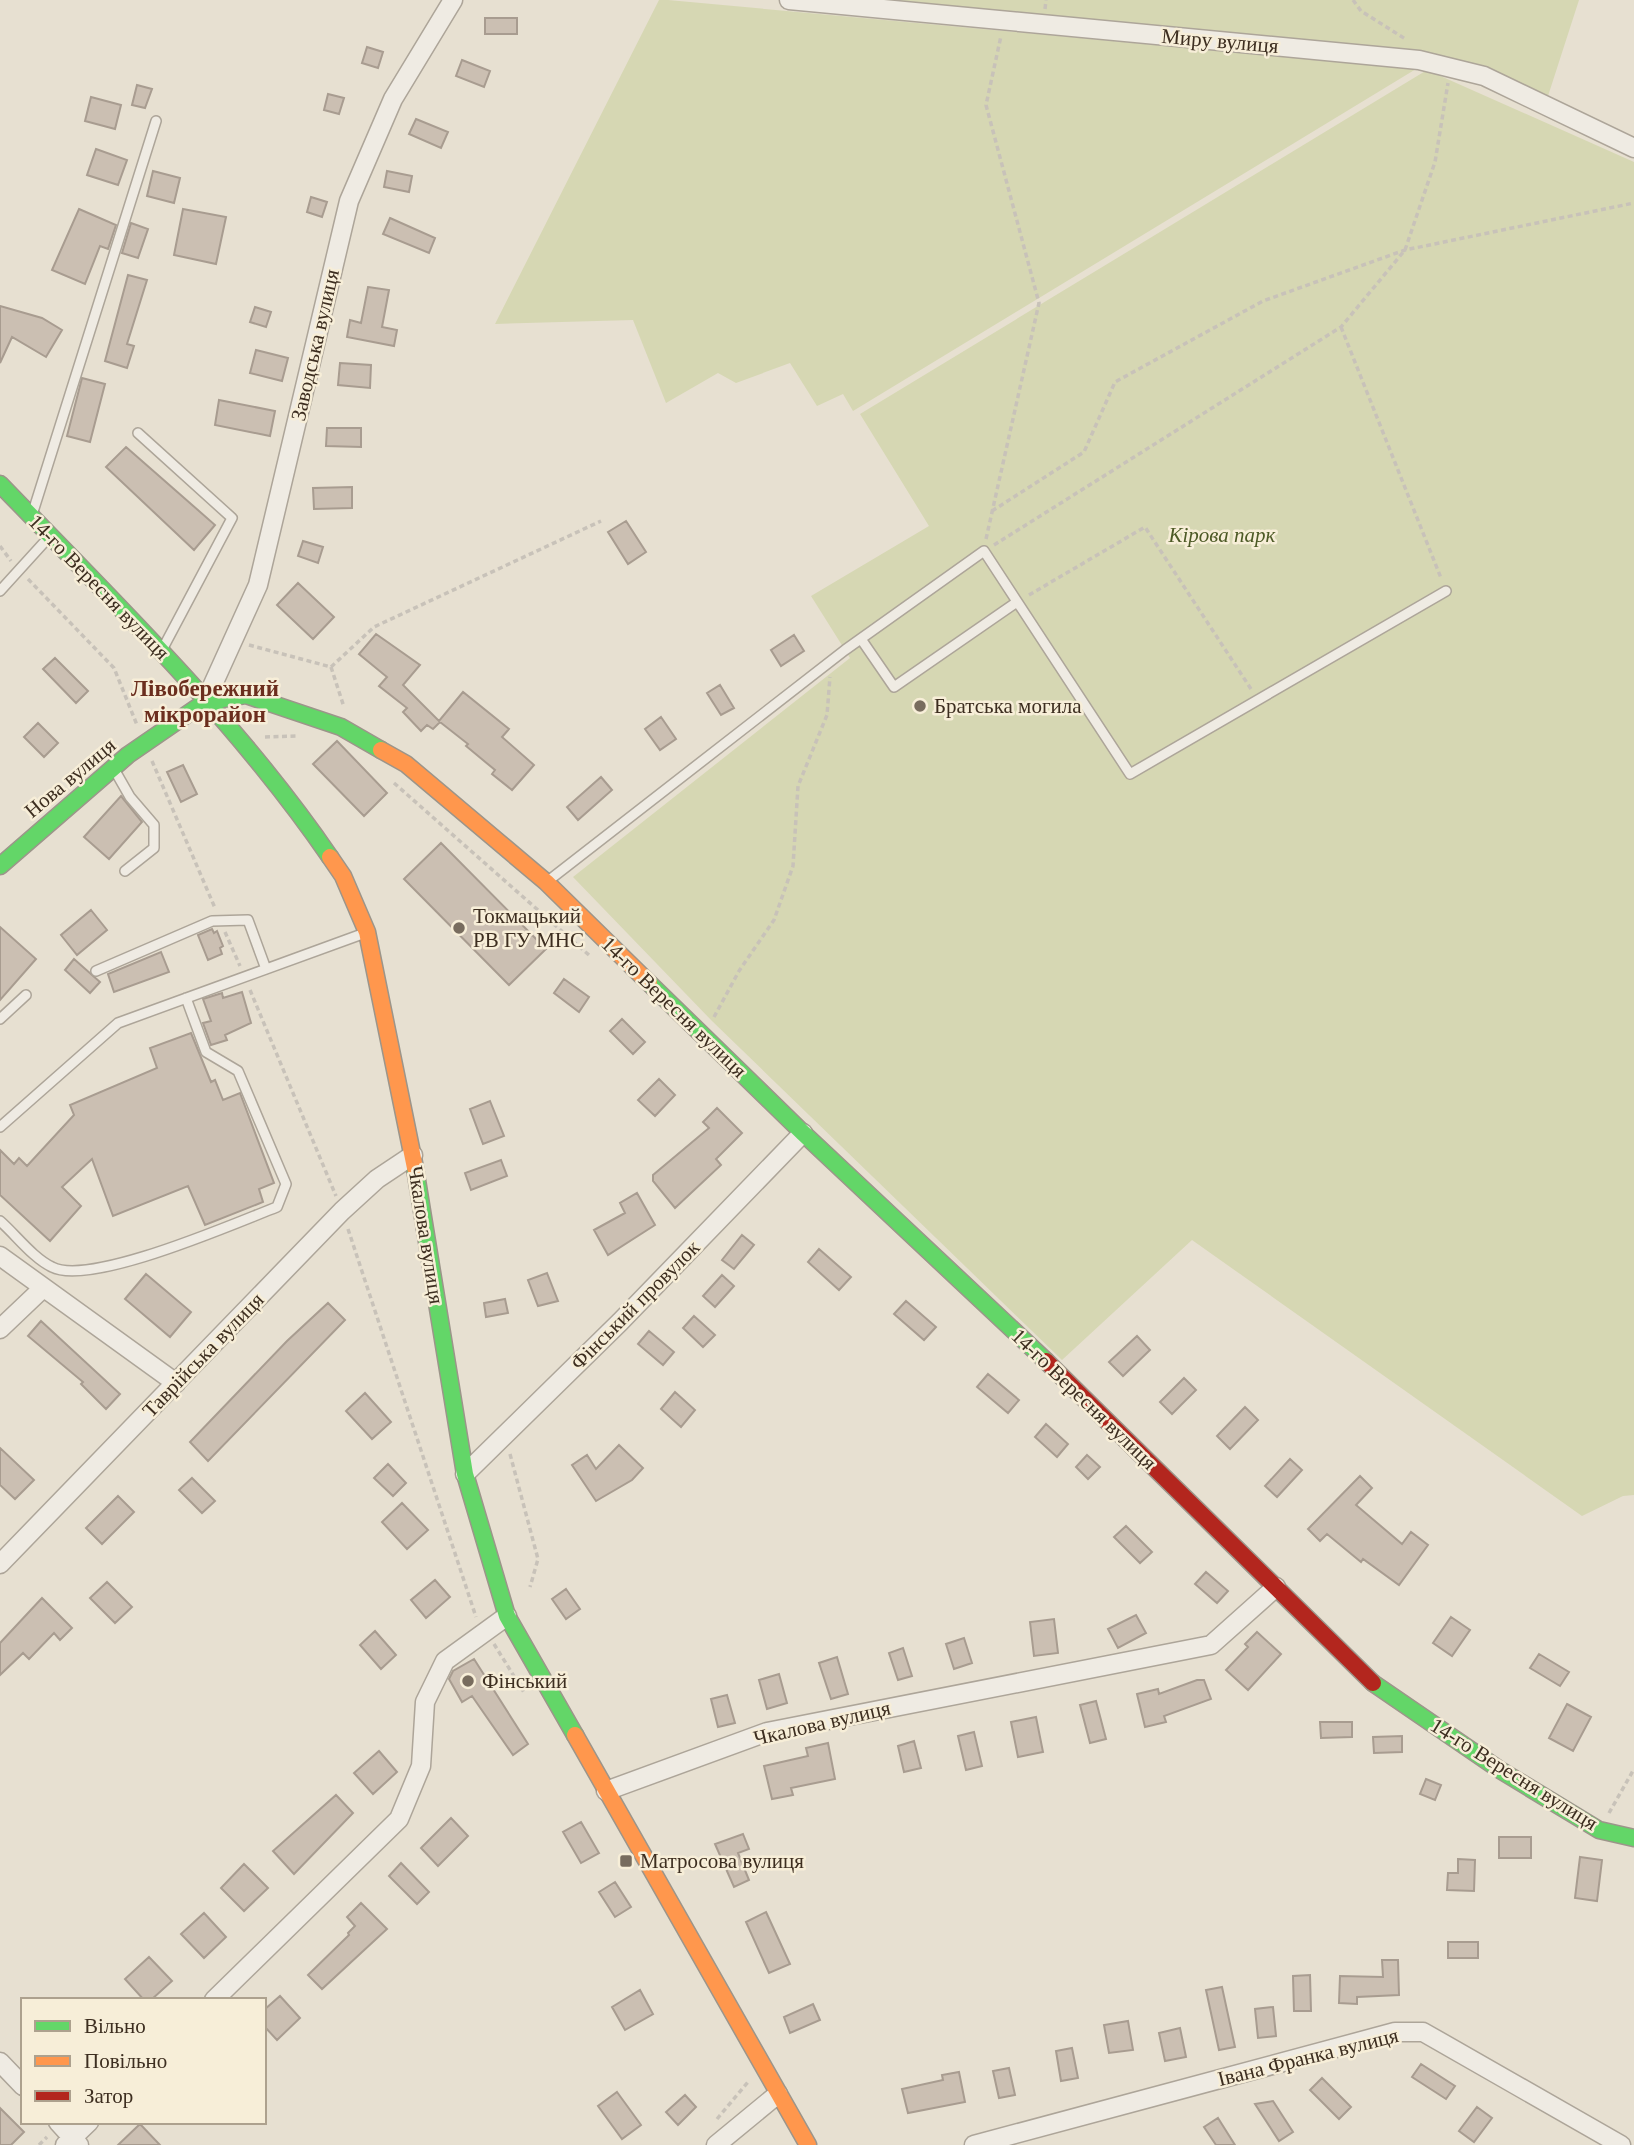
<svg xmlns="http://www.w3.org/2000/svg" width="1634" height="2145" font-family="'Times New Roman',serif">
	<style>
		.green { fill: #d6d7b3 }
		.building { fill: #cbbfb2; stroke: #a89c90; stroke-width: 2 }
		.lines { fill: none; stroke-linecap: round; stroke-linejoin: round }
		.lane-casing { stroke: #ada599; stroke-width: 12 }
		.street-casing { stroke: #ada599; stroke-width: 21 }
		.fast-casing { stroke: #9c958a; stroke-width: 19 }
		.slow-casing { stroke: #9c958a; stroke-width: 19 }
		.jam-casing { stroke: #9c958a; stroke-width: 19 }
		.path { stroke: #c8c2b9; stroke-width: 3.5; stroke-dasharray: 5 3.5; stroke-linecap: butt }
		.lane { stroke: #efebe3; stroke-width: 9 }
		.street { stroke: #efebe3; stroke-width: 18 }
		.fast { stroke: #63d668; stroke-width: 16 }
		.slow { stroke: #ff974d; stroke-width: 16 }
		.jam { stroke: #b3261e; stroke-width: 16 }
		.poi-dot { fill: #786c5e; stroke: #f7eed8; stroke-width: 2.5 }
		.labels { text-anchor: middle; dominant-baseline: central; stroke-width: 5; stroke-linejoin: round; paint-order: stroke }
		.street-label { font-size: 21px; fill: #3d2e20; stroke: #f7eed8 }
		.park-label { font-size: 21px; font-style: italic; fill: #4d5a26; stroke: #f7eed8 }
		.poi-label { font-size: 21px; fill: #3d2e20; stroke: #f7eed8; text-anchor: start }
		.neighbourhood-label { font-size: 23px; font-weight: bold; fill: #6b2e1e; stroke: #f7eed8 }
	</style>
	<rect width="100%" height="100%" fill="#e7e0d1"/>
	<path class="green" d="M659,0H668L1416,69L853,411L843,394L817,406L790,363L736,383L718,373L666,403L633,320L495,324Z
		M868,0H1579L1548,96L1488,68L1423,52Z
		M1427,70L1634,162V1495L1623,1496L1582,1516L1192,1240L1062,1360L712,1021L573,877L850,658L811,596L929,526L860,414Z"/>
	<path class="building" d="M485,18H517V34H485Z
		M367,47L383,52L378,68L362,63Z
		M462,60L490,71L484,87L456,76Z
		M137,85L152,89L145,108L132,105Z
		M328,94L344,98L339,114L324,110Z
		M91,97L121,105L115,129L85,121Z
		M416,119L448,132L441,148L409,134Z
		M96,149L127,160L118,185L87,175Z
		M153,171L180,178L174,203L147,196Z
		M387,171L412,176L409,192L384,187Z
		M311,197L327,202L322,217L307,212Z
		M79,209L116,225L108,249L100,246L85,284L52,270Z
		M183,209L226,217L216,264L174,255Z
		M390,218L435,238L429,253L383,234Z
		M131,223L148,229L138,258L122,253Z
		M128,275L147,280L127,344L134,346L127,368L105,361Z
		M368,287L389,290L382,327L397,330L394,346L347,337L350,320L361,323Z
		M0,306L42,318L62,330L46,357L12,337L0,363Z
		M255,307L271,312L266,327L250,322Z
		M256,350L288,358L282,381L250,373Z
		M340,363L371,365L370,388L338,385Z
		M82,378L105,384L90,442L67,436Z
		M219,400L275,411L270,436L215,425Z
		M327,428H361V447L326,446Z
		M126,447L215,525L194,550L106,467Z
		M352,487V508L314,509L313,488Z
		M626,521L646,552L628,564L608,532Z
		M303,541L323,547L318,563L298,556Z
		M298,583L334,617L313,639L277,605Z
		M376,634L420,665L403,685L439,721L463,692L509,729L502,737L534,765L512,790L492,774L495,770L466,746L468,744L440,722L433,729L427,725L421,731L403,712L407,708L379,686L387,677L359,654Z
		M794,635L804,651L781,666L771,650Z
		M55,658L88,691L76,703L43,669Z
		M720,685L734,708L721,715L707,693Z
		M661,717L676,739L660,750L645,729Z
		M38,723L58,743L44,757L24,737Z
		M337,741L387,793L364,816L313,764Z
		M183,765L197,794L181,802L167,772Z
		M601,777L612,790L578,820L567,807Z
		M121,796L142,822L109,859L84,837Z
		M441,843L546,949L509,985L404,879Z
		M91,910L107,930L77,955L61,935Z
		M0,927L36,959L0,1000Z
		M212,929L214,933L217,931L223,946L220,948L222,954L208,960L198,935Z
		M161,952L169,972L114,992L108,974Z
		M74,959L100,982L90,993L65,970Z
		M564,979L589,997L579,1012L554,993Z
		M242,992L251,1023L225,1035L227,1040L211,1045L203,1023L211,1021L203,999L222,993L223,998Z
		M622,1019L645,1042L633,1054L610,1031Z
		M191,1033L211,1082L215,1080L223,1100L240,1093L274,1183L259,1189L263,1202L205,1225L188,1186L113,1216L92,1159L62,1187L81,1206L50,1241L0,1195V1150L14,1164L19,1158L27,1166L74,1115L70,1105L157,1068L150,1048Z
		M659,1079L675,1095L655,1116L638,1100Z
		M490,1101L504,1136L483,1144L470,1109Z
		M717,1108L742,1133L716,1159L721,1165L675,1208L653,1181V1175L709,1128L703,1122Z
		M501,1160L507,1176L471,1190L465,1173Z
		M637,1193L655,1225L608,1255L594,1230L625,1213L620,1203Z
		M742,1235L754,1245L734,1269L722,1260Z
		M819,1249L851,1277L839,1290L808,1262Z
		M547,1273L558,1301L538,1306L528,1280Z
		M146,1274L191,1312L170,1337L125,1299Z
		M722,1275L734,1286L715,1307L703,1296Z
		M505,1299L508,1313L486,1317L484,1303Z
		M906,1301L936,1327L924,1340L894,1314Z
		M328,1303L345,1320L208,1461L190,1442L287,1341Z
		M694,1316L715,1335L703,1347L683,1328Z
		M41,1321L120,1394L106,1409L81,1384L83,1382L28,1336Z
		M649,1331L674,1352L663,1365L638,1344Z
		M1137,1336L1150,1350L1123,1376L1109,1362Z
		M988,1374L1019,1400L1008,1413L977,1387Z
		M1184,1378L1196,1390L1172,1414L1160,1402Z
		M675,1392L695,1410L681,1427L661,1409Z
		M365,1393L391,1422L372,1439L346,1411Z
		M1245,1407L1258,1420L1230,1449L1217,1436Z
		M1046,1424L1068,1444L1057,1457L1035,1437Z
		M619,1445L643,1468L632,1480L596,1501L572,1465L587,1455L596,1469Z
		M0,1448L34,1480L15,1499L0,1485Z
		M1087,1455L1100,1467L1088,1479L1076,1467Z
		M1290,1459L1302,1470L1277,1497L1265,1486Z
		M388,1464L406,1483L393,1496L374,1478Z
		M1360,1476L1372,1488L1356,1505L1402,1544L1411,1532L1428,1545L1399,1585L1363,1559L1361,1562L1327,1534L1320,1541L1308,1529Z
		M192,1478L215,1501L202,1513L179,1490Z
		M118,1496L134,1512L102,1544L86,1528Z
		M402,1503L428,1530L407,1549L382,1522Z
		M1126,1526L1152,1552L1140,1563L1114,1537Z
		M1206,1572L1228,1591L1217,1603L1195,1584Z
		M435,1580L450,1597L426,1618L411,1600Z
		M107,1582L132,1607L115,1623L90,1598Z
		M566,1589L580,1609L566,1619L552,1599Z
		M42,1598L72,1628L60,1640L54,1633L29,1659L23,1653L0,1675V1643Z
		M1136,1615L1146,1633L1118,1648L1108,1629Z
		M1451,1617L1470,1630L1452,1656L1433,1643Z
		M1054,1619L1058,1653L1034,1656L1030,1622Z
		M375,1631L396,1655L381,1669L360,1645Z
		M1257,1632L1281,1654L1248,1690L1226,1670L1248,1647L1245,1644Z
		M964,1638L972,1663L954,1669L946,1644Z
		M903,1648L912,1676L898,1680L889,1653Z
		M1539,1654L1569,1672L1560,1686L1530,1668Z
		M837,1657L848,1694L831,1699L819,1663Z
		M474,1659L528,1744L513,1755L472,1696L462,1702L449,1679L453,1671Z
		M779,1674L787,1703L767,1709L759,1680Z
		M1197,1680H1204L1211,1699L1164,1716L1166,1722L1145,1727L1137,1694L1158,1689L1159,1694Z
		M727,1695L735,1723L718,1727L711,1699Z
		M1096,1701L1106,1739L1090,1743L1080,1705Z
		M1567,1704L1591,1717L1573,1751L1549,1738Z
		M1036,1717L1043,1752L1018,1757L1011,1722Z
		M1320,1722H1352V1737L1321,1738Z
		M974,1732L982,1766L966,1770L958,1736Z
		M1402,1736V1752L1374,1753L1373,1737Z
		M914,1741L921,1768L904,1772L898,1746Z
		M828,1743L835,1779L791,1788L793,1795L772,1799L764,1766L808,1756L806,1748Z
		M379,1751L397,1772L373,1794L354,1773Z
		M1426,1779L1441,1785L1435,1800L1420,1794Z
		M336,1795L353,1813L294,1874L273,1851Z
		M451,1818L468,1836L438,1866L421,1848Z
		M581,1822L599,1853L581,1863L563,1832Z
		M743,1834L749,1849L738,1853L749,1880L734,1887L715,1844Z
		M1499,1837H1531V1858H1499Z
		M1580,1857L1602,1860L1597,1901L1575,1898Z
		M1458,1859L1475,1860L1474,1891L1447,1890L1448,1873H1458Z
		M401,1863L429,1892L417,1904L389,1876Z
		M244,1864L268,1888L244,1911L221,1888Z
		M615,1882L631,1907L615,1917L599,1892Z
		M361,1903L387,1929L322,1989L308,1975L349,1935L348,1933L355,1926L347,1917Z
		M766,1912L790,1964L769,1973L746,1922Z
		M204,1913L226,1937L204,1958L181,1934Z
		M1448,1942H1478V1958H1448Z
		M149,1957L172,1981L151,2000H144L125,1979Z
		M1382,1960H1398L1399,1995L1357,1997V2004L1339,2003L1340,1976L1383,1977Z
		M1310,1975L1311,2011H1294L1293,1976Z
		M1222,1987L1235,2047L1219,2050L1206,1990Z
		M640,1990L653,2014L625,2030L612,2007Z
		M280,1996L300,2018L277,2040L264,2026V2010Z
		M813,2004L820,2020L790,2033L784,2017Z
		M1273,2007L1276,2036L1258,2038L1255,2009Z
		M1128,2021L1133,2050L1109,2053L1104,2025Z
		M1180,2028L1186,2057L1165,2061L1159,2033Z
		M1072,2048L1078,2078L1061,2081L1056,2051Z
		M1421,2064L1455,2086L1446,2099L1412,2077Z
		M1009,2068L1015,2095L999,2098L993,2071Z
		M959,2072L965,2102L908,2113L902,2089L943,2080L942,2075Z
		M1322,2078L1351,2107L1339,2119L1310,2090Z
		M617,2092L641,2125L622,2139L598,2106Z
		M685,2095L696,2107L678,2125L666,2112Z
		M1273,2101L1293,2132L1279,2141L1255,2104Z
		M1477,2107L1492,2118L1474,2142L1459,2131Z
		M0,2108L24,2132L11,2145H0Z
		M1218,2118L1235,2145H1216L1204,2127Z
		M140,2124L160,2145H118Z"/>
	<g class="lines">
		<defs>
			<path id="lane" d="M138,433L232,518L162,650
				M32,515L156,121
				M0,591L49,537
				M861,639L894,687L1017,602
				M114,769L130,797L154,825V848L125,871
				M548,881L845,650L984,551L1130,774L1446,591
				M96,971L212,921L248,920L266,969
				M0,1019L26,995
				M0,1127L118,1023L365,933
				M0,1221C16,1235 33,1258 52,1267C90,1287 235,1223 277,1207L286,1184L238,1071L206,1052L186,998"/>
			<path id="street" d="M789,0L1419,60L1484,76L1634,148
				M205,702L258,585L349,201L393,99L453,0
				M0,1256L176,1383
				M0,1329L42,1289
				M465,1474L620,1322L803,1133
				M0,1564L342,1211L377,1179L413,1155
				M606,1791L767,1732L1211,1645L1276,1587
				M214,2000L399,1819L421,1766L425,1702L445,1661L507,1616
				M0,2062L23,2086
				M58,2122L79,2145
				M65,2145L89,2122
				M716,2145L778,2094
				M974,2145L1395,2032H1423L1621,2145"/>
			<path id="fast" d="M0,484C115,603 236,720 330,857
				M0,866L128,755L205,702L246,695L341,727L381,750
				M649,983L803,1133L1046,1361
				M415,1168L465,1474L507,1616L575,1735
				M1373,1683L1500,1770L1599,1830L1634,1838"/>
			<path id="slow" d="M381,750L406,764L546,882L649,983
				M330,857L343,876L367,932L415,1168
				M575,1735L808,2145"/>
			<path id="jam" d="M1046,1361L1373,1683"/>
		</defs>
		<use href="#lane" class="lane-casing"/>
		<use href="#street" class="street-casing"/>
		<use href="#fast" class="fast-casing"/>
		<use href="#slow" class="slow-casing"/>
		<use href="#jam" class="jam-casing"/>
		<path class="path" d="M1353,0L1361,11L1407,40
			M1045,9L1046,0
			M1341,327L1441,578
			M992,511L1084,452L1115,382L1263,301L1405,250L1634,203
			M986,539L1039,303L986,105L1001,36
			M994,545L1341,327L1405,250L1435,162L1448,83
			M0,546L11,561
			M28,579L114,668L137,725
			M1029,595L1145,527L1251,689
			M249,645L331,667L374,627L601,521
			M331,667L344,707
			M265,737L299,736
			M152,761L215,908
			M394,783L590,956
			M225,932L240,966
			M250,990L336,1196
			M714,1017L739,971L774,920L793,866L798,786L827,715L830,677
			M348,1229L476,1617
			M510,1454L538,1559L530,1587
			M494,1644L525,1694
			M1609,1813L1634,1769
			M717,2119L748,2082
			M39,2145L47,2137"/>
		<use href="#lane" class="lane"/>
		<use href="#street" class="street"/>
		<use href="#fast" class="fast"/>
		<use href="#slow" class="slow"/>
		<use href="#jam" class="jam"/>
	</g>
	<g class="poi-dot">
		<circle cx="920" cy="706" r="7"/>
		<circle cx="459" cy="928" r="7"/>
		<circle cx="468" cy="1681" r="7"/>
		<rect x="619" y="1854" width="14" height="14" rx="3.5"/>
	</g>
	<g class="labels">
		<g class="street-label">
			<text transform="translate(1220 41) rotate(5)">Миру вулиця</text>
			<text transform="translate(315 345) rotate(-77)">Заводська вулиця</text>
			<text transform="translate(99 587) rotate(46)">14-го Вересня вулиця</text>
			<text transform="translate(70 778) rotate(-40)">Нова вулиця</text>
			<text transform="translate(674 1007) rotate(44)">14-го Вересня вулиця</text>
			<text transform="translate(426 1235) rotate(81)">Чкалова вулиця</text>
			<text transform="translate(635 1305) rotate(-45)">Фінський провулок</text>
			<text transform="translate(203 1355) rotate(-46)">Таврійська вулиця</text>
			<text transform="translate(1084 1399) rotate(44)">14-го Вересня вулиця</text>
			<text transform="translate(822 1723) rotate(-13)">Чкалова вулиця</text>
			<text transform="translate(1514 1774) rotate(32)">14-го Вересня вулиця</text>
			<text transform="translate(1308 2057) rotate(-14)">Івана Франка вулиця</text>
		</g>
		<g class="park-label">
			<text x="1222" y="535">Кірова парк</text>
		</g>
		<g class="poi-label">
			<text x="934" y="706">Братська могила</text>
			<text x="473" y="916">Токмацький<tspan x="473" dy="24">РВ ГУ МНС</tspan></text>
			<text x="482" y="1681">Фінський</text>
			<text x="640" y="1861">Матросова вулиця</text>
		</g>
		<g class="neighbourhood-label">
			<text x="205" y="688">Лівобережний<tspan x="205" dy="26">мікрорайон</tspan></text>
		</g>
	</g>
	<rect x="21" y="1998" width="245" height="126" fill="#f7eed8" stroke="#ada18e" stroke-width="2"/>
	<rect x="35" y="2021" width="35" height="10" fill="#63d668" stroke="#ada18e" stroke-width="2"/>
	<text x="84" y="2033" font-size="21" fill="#3d2e20">Вільно</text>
	<rect x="35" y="2056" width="35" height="10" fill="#ff974d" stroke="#ada18e" stroke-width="2"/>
	<text x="84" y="2068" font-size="21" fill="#3d2e20">Повільно</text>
	<rect x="35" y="2091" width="35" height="10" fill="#b3261e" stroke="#ada18e" stroke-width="2"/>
	<text x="84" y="2103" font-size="21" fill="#3d2e20">Затор</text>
</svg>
